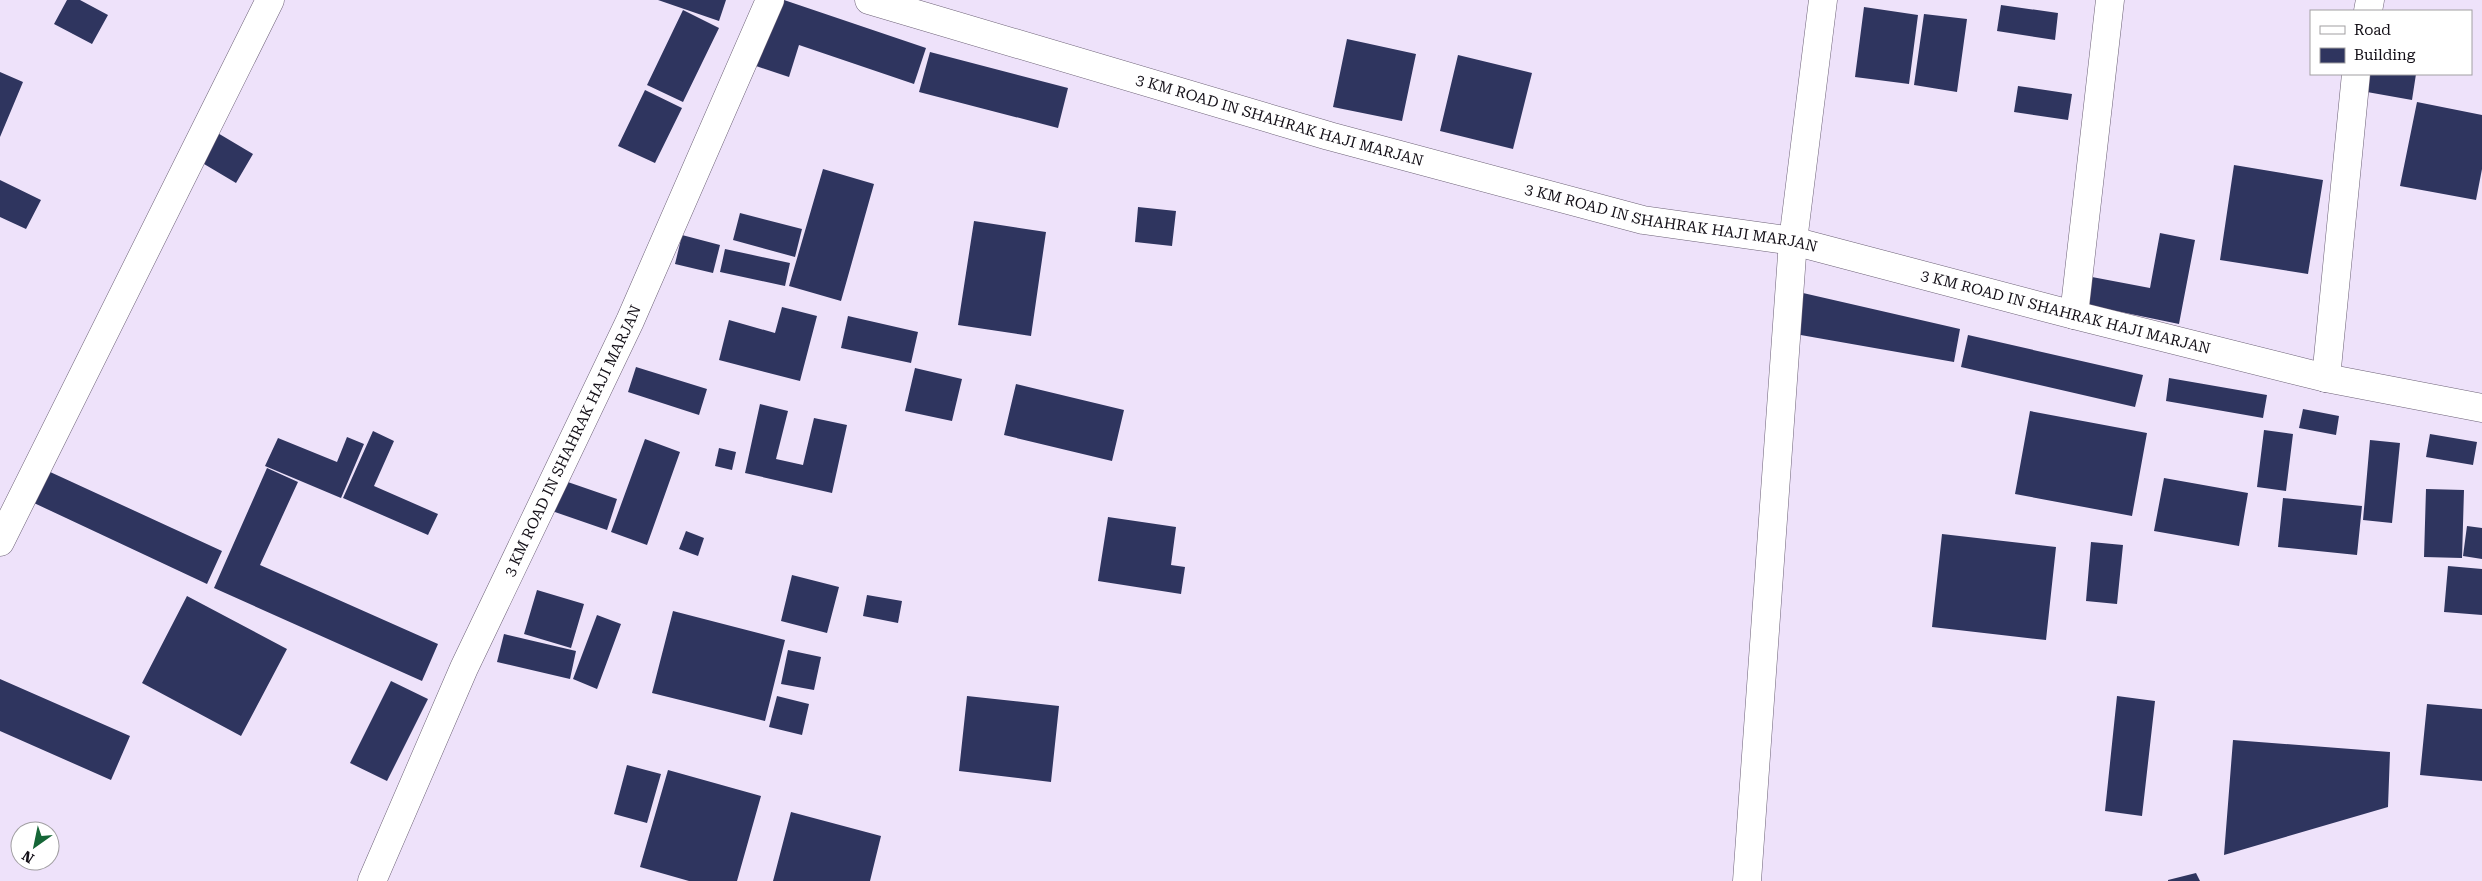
<svg xmlns="http://www.w3.org/2000/svg" width="2482" height="881" font-family="'Roboto Serif',serif">
	<style>
		.building { fill: #2f355f }
		.lines { fill: none; stroke-linecap: round; stroke-linejoin: round }
		.minor-casing { stroke: #6c6176; stroke-width: 29 }
		.minor { stroke: #fff; stroke-width: 28 }
		.labels { text-anchor: middle; dominant-baseline: central; stroke-width: 5; stroke-linejoin: round; paint-order: stroke }
		.street-label { font-size: 15px; fill: #130f17; stroke: #fff }
	</style>
	<rect width="100%" height="100%" fill="#eee2fa"/>
	<path class="building" d="M67,0H80L108,15L92,44L54,24Z
		M658,0H726L719,21Z
		M778,0H784L926,48L914,84L799,45L789,77L756,66Z
		M2001,5L2058,13L2055,40L1997,31Z
		M1864,7L1918,15L1909,84L1855,77Z
		M683,10L719,28L683,102L647,85Z
		M1924,14L1967,19L1957,92L1914,85Z
		M1347,39L1416,54L1402,121L1333,107Z
		M930,52L1068,88L1058,128L919,92Z
		M1458,55L1532,73L1513,149L1440,131Z
		M0,72L23,82L0,137Z
		M2370,74H2416L2412,100L2367,92Z
		M2018,86L2072,94L2068,120L2014,112Z
		M645,90L682,108L655,163L618,146Z
		M2417,102L2482,115V169L2476,200L2400,186Z
		M216,132L253,154L236,183L199,161Z
		M2234,165L2323,180L2308,274L2220,260Z
		M823,169L874,184L841,301L789,286Z
		M0,180L41,200L26,229L0,217Z
		M1138,207L1176,211L1172,246L1135,242Z
		M740,213L802,229L795,257L733,240Z
		M974,221L1046,232L1031,336L958,325Z
		M2160,233L2195,240L2179,324L2087,305L2092,277L2150,288Z
		M682,235L720,245L713,273L675,264Z
		M725,249L790,263L785,286L720,272Z
		M1803,293L1960,329L1954,362L1795,334Z
		M782,307L817,316L800,381L719,360L729,320L775,333Z
		M848,316L918,332L911,363L841,348Z
		M1968,335L2143,375L2135,407L1961,367Z
		M636,367L707,389L699,415L628,392Z
		M915,368L962,379L952,421L905,411Z
		M2169,378L2267,395L2263,418L2166,401Z
		M1016,384L1124,410L1112,461L1004,435Z
		M760,404L788,411L776,459L803,465L814,418L847,425L832,493L745,473Z
		M2303,409L2339,416L2336,435L2299,428Z
		M2030,411L2147,433L2132,516L2015,494Z
		M2264,430L2293,434L2286,491L2257,487Z
		M373,431L394,441L374,486L438,514L428,535L343,498Z
		M2430,434L2477,442L2473,465L2426,457Z
		M347,437L364,444L341,498L265,466L278,438L337,462Z
		M645,439L680,452L647,545L611,532Z
		M2370,440L2400,443L2392,523L2363,520Z
		M719,448L736,452L732,470L715,466Z
		M267,468L298,482L260,565L438,644L422,681L214,588Z
		M48,471L222,551L207,584L34,503Z
		M2164,478L2248,493L2239,546L2154,531Z
		M562,480L617,499L607,530L552,511Z
		M2426,489L2464,490L2462,558L2424,557Z
		M2283,498L2362,506L2357,555L2278,547Z
		M1108,517L1176,527L1171,565L1185,567L1181,594L1098,581Z
		M2467,526L2482,528V559L2463,556Z
		M686,531L704,538L698,556L679,549Z
		M1942,534L2056,547L2046,640L1932,627Z
		M2091,542L2123,545L2117,604L2086,601Z
		M2448,566L2482,569V615L2444,612Z
		M792,575L839,587L827,633L781,621Z
		M537,590L584,604L571,648L524,634Z
		M867,595L902,601L898,623L863,616Z
		M187,596L287,649L241,736L142,683Z
		M673,611L785,640L765,721L652,693Z
		M597,615L621,624L597,689L573,679Z
		M504,634L576,651L570,679L497,662Z
		M788,650L821,657L814,690L781,684Z
		M0,679L130,736L111,780L0,731Z
		M391,681L428,699L387,781L350,763Z
		M777,696L809,704L802,735L769,727Z
		M967,696L1059,706L1051,782L959,771Z
		M2117,696L2155,701L2142,816L2105,811Z
		M2427,704L2482,709V781L2420,775Z
		M2233,740L2390,752L2388,807L2224,855Z
		M627,765L661,774L647,823L614,814Z
		M668,770L761,796L737,881H689L640,867Z
		M791,812L881,836L870,881H773Z
		M2196,873L2200,881H2168V880Z"/>
	<g class="lines">
		<defs>
			<g id="minor">
				<path id="s1" d="M869,0L1329,136L1643,220L1793,241L2074,315L2326,378L2482,408"/>
				<path d="M2368,11L2370,0"/>
				<path d="M2074,315L2110,0"/>
				<path d="M2326,378L2356,74"/>
				<path d="M0,542L270,0"/>
				<path id="s2" d="M372,881L464,668L630,321L770,0"/>
				<path d="M1747,881L1793,241L1823,0"/>
			</g>
		</defs>
		<use href="#minor" class="minor-casing"/>
		<use href="#minor" class="minor"/>
	</g>
	<g class="labels">
		<g class="street-label">
			<text stroke="none"><textPath href="#s1" startOffset="428">3 KM ROAD IN SHAHRAK HAJI MARJAN</textPath></text>
			<text stroke="none"><textPath href="#s1" startOffset="832">3 KM ROAD IN SHAHRAK HAJI MARJAN</textPath></text>
			<text stroke="none"><textPath href="#s1" startOffset="1238">3 KM ROAD IN SHAHRAK HAJI MARJAN</textPath></text>
			<text stroke="none"><textPath href="#s2" startOffset="484">3 KM ROAD IN SHAHRAK HAJI MARJAN</textPath></text>
		</g>
	</g>
	<rect x="2310" y="10" width="162" height="65" fill="#ffffff" stroke="#a19fa2"/>
	<rect x="2320" y="26" width="25" height="8" fill="#ffffff" stroke="#a19fa2"/>
	<text x="2354" y="35" font-size="15" fill="#130f17">Road</text>
	<rect x="2320" y="48" width="25" height="15" fill="#2f355f" stroke="#a19fa2"/>
	<text x="2354" y="60" font-size="15" fill="#130f17">Building</text>
	<g transform="translate(35 846) rotate(213)"><circle r="24" fill="#ffffff" stroke="#a19fa2"/>
	<path d="M0-4L9 19L0 12L-9 19Z" fill="#156637"/>
	<text y="-8" font-size="14" font-weight="bold" text-anchor="middle" fill="#130f17">N</text>
	</g>
</svg>
